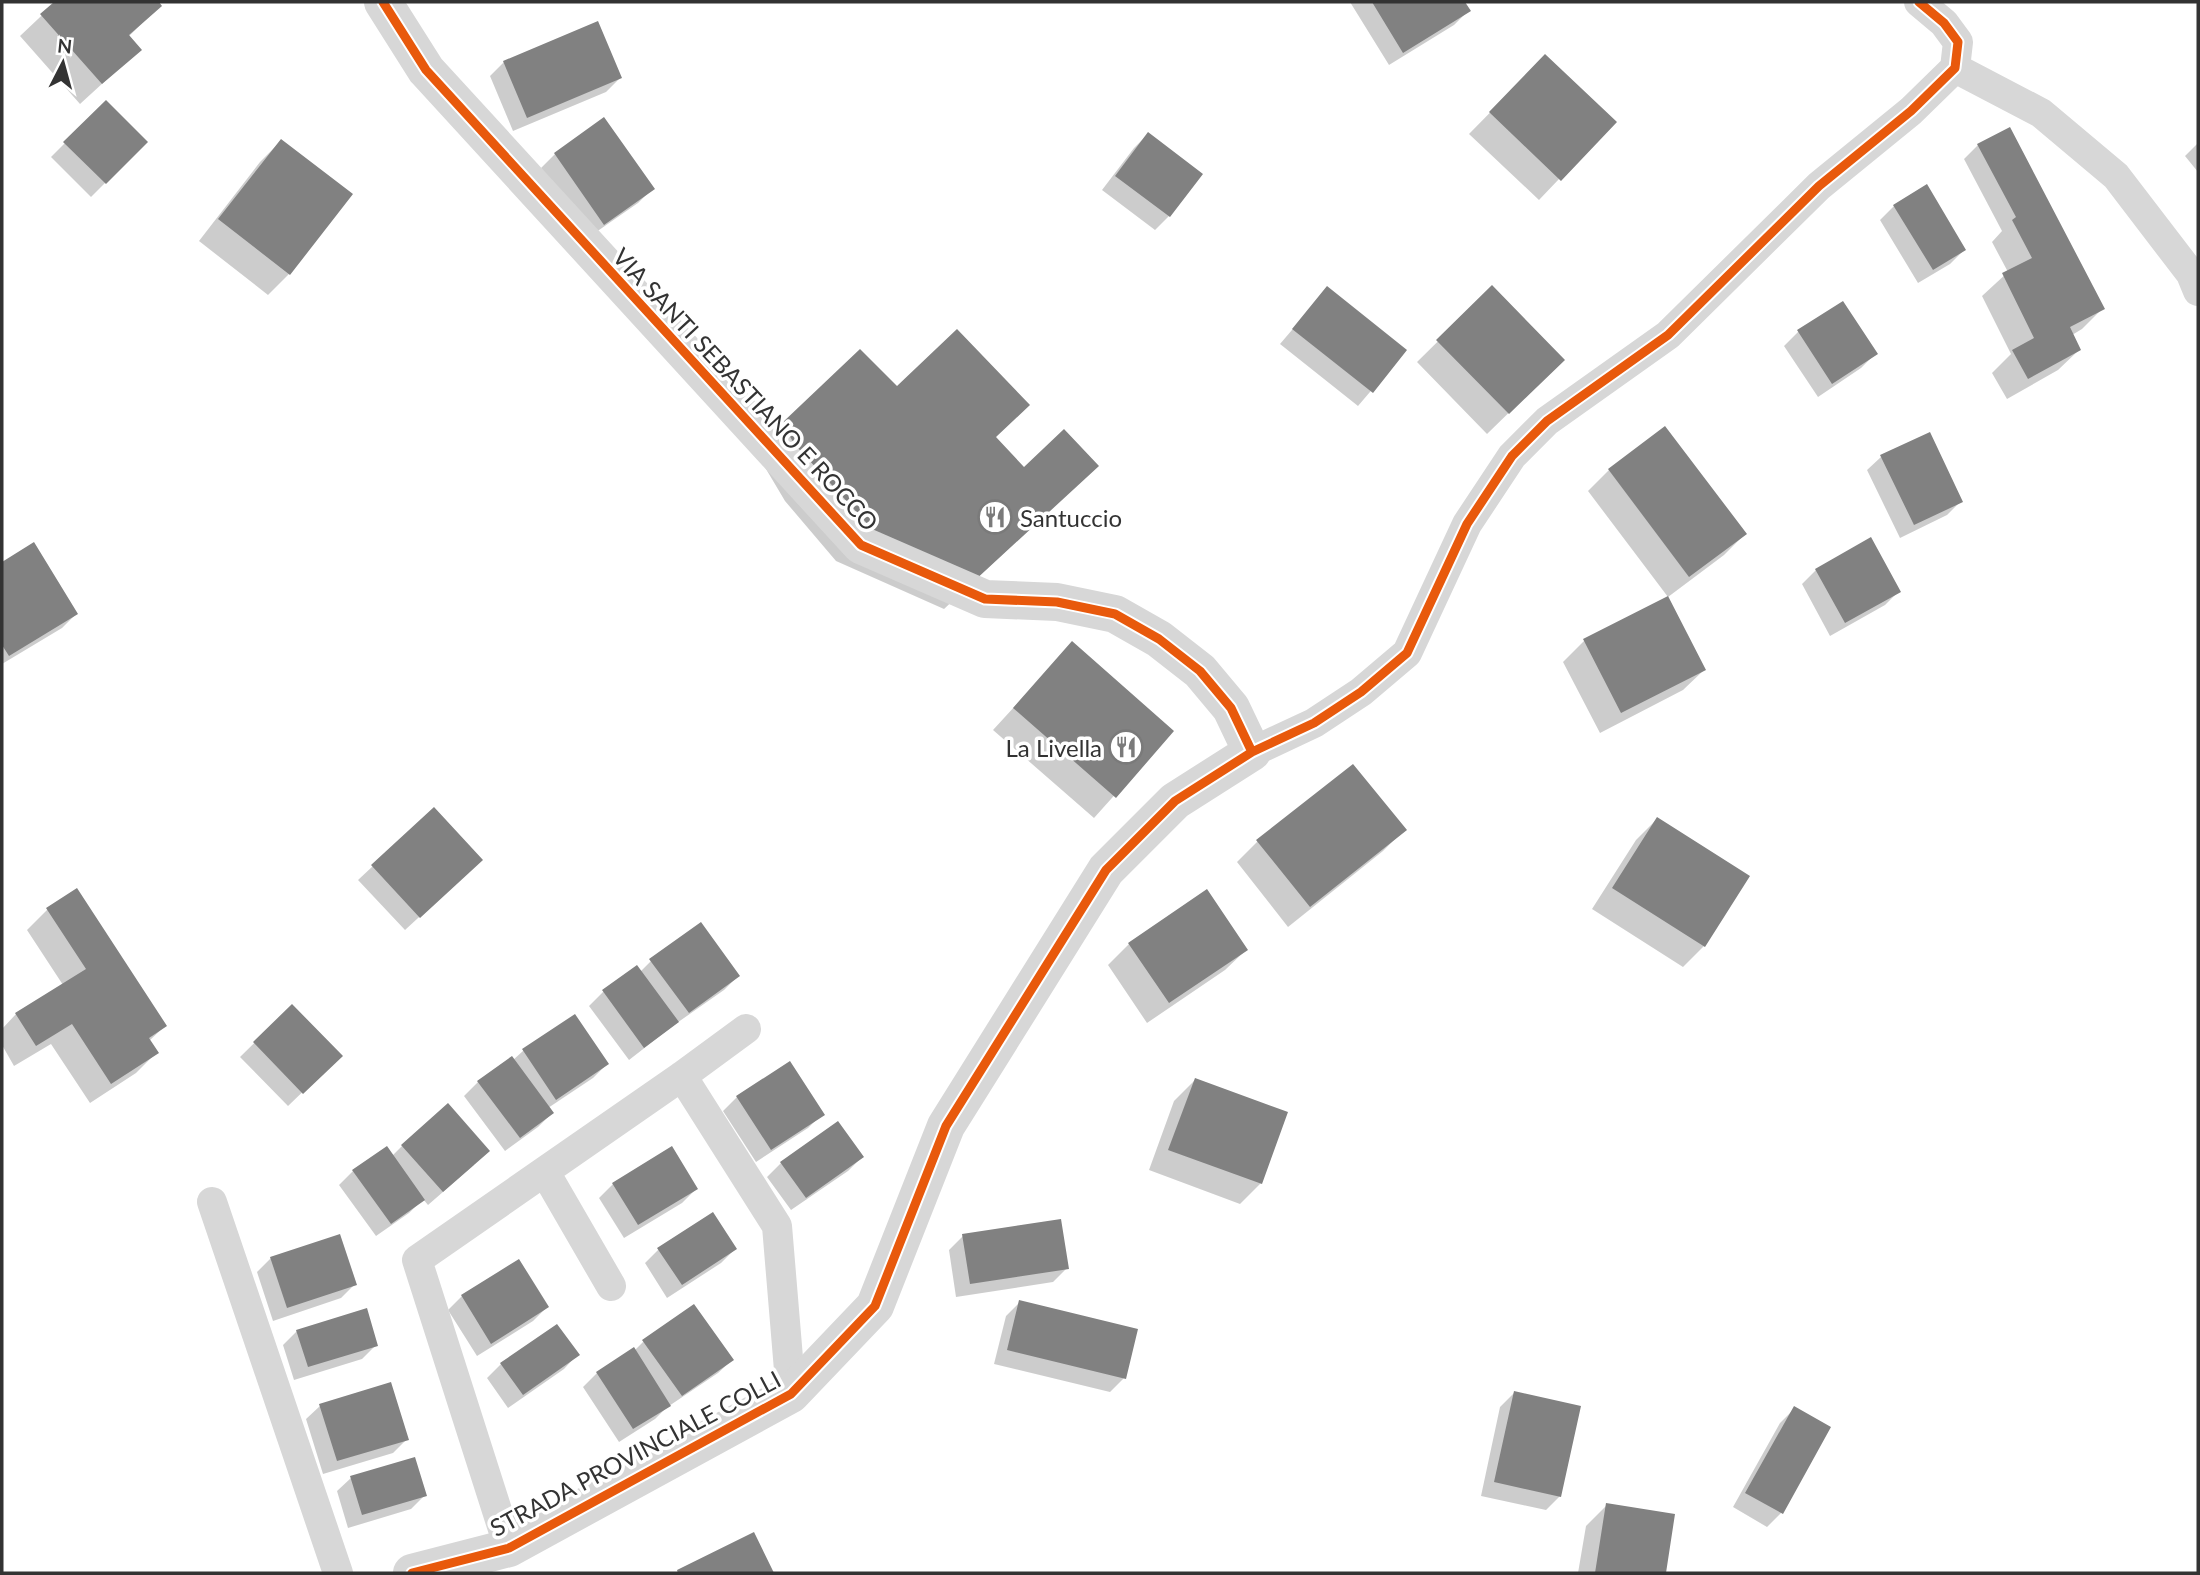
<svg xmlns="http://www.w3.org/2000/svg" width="2200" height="1575" font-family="Lato,sans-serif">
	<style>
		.shadow { fill: #0003 }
		.building { fill: #818181 }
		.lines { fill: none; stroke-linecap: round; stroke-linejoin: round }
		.minor { stroke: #d7d7d7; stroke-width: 30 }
		.tertiary { stroke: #d7d7d7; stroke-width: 38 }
		.cycleway-casing { stroke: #fff; stroke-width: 13 }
		.cycleway { stroke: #e8590c; stroke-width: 9 }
		.labels { text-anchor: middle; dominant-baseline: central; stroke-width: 7; stroke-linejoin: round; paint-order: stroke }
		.street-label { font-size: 24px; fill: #333; stroke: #fff }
		.poi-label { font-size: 24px; fill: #333; stroke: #fff; text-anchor: start }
	</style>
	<rect width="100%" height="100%" fill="#fff"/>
	<path class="shadow" d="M56,2H156L160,6L128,37L139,50L80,104L20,36Z
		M1350,2H1463L1468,11L1454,25L1389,65Z
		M504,62L620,78L606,92L513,131L490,76Z
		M1525,77L1559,179L1539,200L1469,134Z
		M106,102L146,142L91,197L51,157Z
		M604,120L652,189L638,203L589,237L541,168L555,154Z
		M1148,134L1201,174L1169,216L1155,230L1102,190L1134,148Z
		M281,141L289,274L268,295L199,241L260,162Z
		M2198,143V172L2185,156Z
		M1978,145L2103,308L2082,329L2072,335L2079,350L2058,370L2007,399L1992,373L2011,354L1982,296L2008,272L1992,242L2002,231L1964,159Z
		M1894,206L1964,250L1950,264L1918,283L1880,220Z
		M1492,288L1563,360L1487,434L1417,362Z
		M1327,289L1405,351L1358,406L1280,344Z
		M1842,303L1875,354L1861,368L1818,397L1784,346L1798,332Z
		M783,425L994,438L1023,469L1097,466L944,609L836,561L785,501L756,452Z
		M1665,428L1745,534L1724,555L1668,597L1588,491L1609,470Z
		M1881,457L1961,501L1947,515L1900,538L1867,470Z
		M34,544L76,614L62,628L2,664V564Z
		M1816,570L1899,591L1885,605L1830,636L1802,584Z
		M1584,641L1704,670L1683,690L1600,733L1563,662Z
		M1072,644L1172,731L1094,818L993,730Z
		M433,810L466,874L405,930L358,880Z
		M1657,819L1704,946L1683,967L1592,909L1636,840Z
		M1404,830L1383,851L1288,927L1237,862L1258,841Z
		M1207,892L1246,950L1225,970L1147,1023L1108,965L1129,944Z
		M48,909L165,1026L149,1041L157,1052L136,1073L90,1103L51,1044L14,1066L2,1045V1029L16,1014L63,985L27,930Z
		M651,961L738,976L724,990L674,1025L629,1060L589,1006L603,992L637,967L640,972Z
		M292,1006L340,1056L288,1106L240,1057Z
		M574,1016L607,1064L593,1078L548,1108L552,1113L538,1127L505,1151L464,1096L478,1082L513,1060L523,1051Z
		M1195,1080L1261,1183L1240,1204L1149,1170L1174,1101Z
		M737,1097L822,1114L808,1128L756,1162L723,1111Z
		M402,1146L474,1165L428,1205L423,1199L409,1213L376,1236L339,1185L353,1171L392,1156Z
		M862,1157L848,1171L791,1210L767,1177L781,1163Z
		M613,1184L696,1189L682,1203L624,1238L599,1198Z
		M963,1236L1067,1268L1053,1282L956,1297L949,1250Z
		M659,1249H735L721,1263L667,1298L645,1263Z
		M271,1258L355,1284L341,1298L273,1321L257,1272Z
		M518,1261L547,1307L533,1321L477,1356L448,1310L462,1296Z
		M1020,1302L1124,1378L1110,1392L994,1364L1006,1316Z
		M297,1331L376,1345L362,1359L294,1380L283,1345Z
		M643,1342L732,1360L718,1373L666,1408L655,1419L619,1442L583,1387L597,1373L634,1351Z
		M577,1355L564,1369L508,1408L487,1378L501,1364Z
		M1514,1393L1560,1496L1546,1510L1481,1496L1500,1407Z
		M320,1406L407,1439L393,1453L323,1474L306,1419Z
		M1794,1409L1781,1513L1767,1527L1733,1507L1780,1423Z
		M351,1478L425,1495L411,1509L348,1528L337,1491Z
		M1607,1505L1673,1516L1664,1573H1578L1586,1526Z
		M753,1534L772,1573H676L678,1571Z"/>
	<path class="building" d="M54,2H159L162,6L129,35L142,50L102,84L40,14Z
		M1372,2H1465L1471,11L1403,53Z
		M598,21L622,78L527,118L503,61Z
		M1545,54L1617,122L1561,181L1489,112Z
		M106,100L148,142L106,184L63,142Z
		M604,117L655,189L604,225L554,153Z
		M2010,127L2105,309L2070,327L2081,350L2028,379L2012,350L2034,338L2002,273L2032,258L2012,220L2016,217L1977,144Z
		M1148,132L1203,174L1170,217L1115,176Z
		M281,139L353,194L290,275L218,219Z
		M1927,184L1966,250L1933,270L1893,205Z
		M1492,285L1565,360L1509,414L1436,340Z
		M1327,286L1407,350L1373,393L1292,329Z
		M1843,301L1878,354L1832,384L1797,330Z
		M957,329L1030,405L996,437L1024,467L1064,429L1099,466L973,582L863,534L812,474L782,423L860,349L897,386Z
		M1665,426L1747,534L1689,577L1608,469Z
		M1930,432L1963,502L1914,525L1880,455Z
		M1871,537L1901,592L1845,623L1815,569Z
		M34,542L78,614L9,656L2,645V562Z
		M1668,596L1706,670L1621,713L1583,639Z
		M1072,641L1174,731L1116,798L1013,708Z
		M1353,764L1407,830L1310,907L1256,840Z
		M434,807L483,860L420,918L371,865Z
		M1657,817L1750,876L1705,947L1612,888Z
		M77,888L167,1026L149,1038L159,1053L111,1084L72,1024L36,1046L15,1013L86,969L46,908Z
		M1207,889L1248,950L1169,1003L1128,943Z
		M701,922L740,976L689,1013L649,959Z
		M637,965L679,1022L644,1048L602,990Z
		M292,1004L343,1056L303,1094L253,1042Z
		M575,1014L609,1064L556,1100L522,1049Z
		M512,1056L554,1113L520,1138L477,1081Z
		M790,1061L825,1115L771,1150L736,1096Z
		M1195,1078L1288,1112L1262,1184L1168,1150Z
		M448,1103L490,1151L443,1192L401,1145Z
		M838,1121L864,1157L806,1198L780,1162Z
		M387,1146L425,1200L391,1224L352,1170Z
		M672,1146L698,1189L638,1225L612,1183Z
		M713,1212L737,1249L682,1285L657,1248Z
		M1061,1219L1069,1269L970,1284L962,1234Z
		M340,1234L357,1285L287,1308L270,1257Z
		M519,1259L549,1307L491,1344L461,1295Z
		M1019,1300L1138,1329L1126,1379L1007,1350Z
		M694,1304L734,1360L682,1396L642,1340Z
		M367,1308L378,1346L308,1367L296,1330Z
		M557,1324L580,1355L523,1395L500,1363Z
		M634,1347L671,1406L633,1429L596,1372Z
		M391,1382L409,1440L337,1461L319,1404Z
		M1514,1391L1581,1406L1561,1497L1494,1482Z
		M1794,1406L1831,1427L1783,1514L1745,1493Z
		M415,1457L427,1496L362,1515L350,1476Z
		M1606,1503L1675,1514L1666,1573H1595Z
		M754,1532L774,1573H678L677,1570Z"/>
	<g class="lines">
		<path class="minor" d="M1955,68L2041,113L2116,176L2191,274L2198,291
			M1252,752L1314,723L1361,692L1407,653L1467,524L1512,456L1547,421L1668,335L1819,186L1911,111L1955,68L1958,42L1944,23L1919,2
			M682,1076L777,1226L791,1394
			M545,1172L611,1286
			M212,1202L338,1573
			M509,1548L417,1260L682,1076L746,1029"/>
		<path class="tertiary" d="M383,2L426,70L861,545L985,599L1057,602L1115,614L1159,639L1200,671L1231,708L1252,752L1175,801L1106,870L946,1126L875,1306L791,1394L509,1548L412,1573"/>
		<defs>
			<path id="cycleway" d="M383,2L426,70L861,545L985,599L1057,602L1115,614L1159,639L1200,671L1231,708L1252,752
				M412,1573L509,1548L791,1394L875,1306L946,1126L1106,870L1175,801L1252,752L1314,723L1361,692L1407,653L1467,524L1512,456L1547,421L1668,335L1819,186L1911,111L1955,68L1958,42L1944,23L1919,2"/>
		</defs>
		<use href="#cycleway" class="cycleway-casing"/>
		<use href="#cycleway" class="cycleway"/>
	</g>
	<defs>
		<symbol id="restaurant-ring" viewBox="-11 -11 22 22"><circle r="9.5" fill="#fff" stroke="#7a7a7a" stroke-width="1.5"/><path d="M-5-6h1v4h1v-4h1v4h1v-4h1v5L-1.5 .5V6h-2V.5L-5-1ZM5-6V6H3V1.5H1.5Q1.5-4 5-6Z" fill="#7a7a7a"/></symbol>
	</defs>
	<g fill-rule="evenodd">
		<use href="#restaurant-ring" x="976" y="498" width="38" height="38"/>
		<use href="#restaurant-ring" x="1107" y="728" width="38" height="38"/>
	</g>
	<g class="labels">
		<g class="street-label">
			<text transform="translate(746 389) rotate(47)">VIA SANTI SEBASTIANO E ROCCO</text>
			<text transform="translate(635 1453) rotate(-28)">STRADA PROVINCIALE COLLI</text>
		</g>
		<g class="poi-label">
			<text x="1020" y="517">Santuccio</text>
			<text x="1102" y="747" text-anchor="end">La Livella</text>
		</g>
	</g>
	<rect width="2200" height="1575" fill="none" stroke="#333333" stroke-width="7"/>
	<g transform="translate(63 63) rotate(6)" stroke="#ffffff" stroke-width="5" paint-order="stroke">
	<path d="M0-5L12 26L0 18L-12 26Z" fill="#333333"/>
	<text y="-10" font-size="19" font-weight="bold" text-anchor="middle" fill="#333333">N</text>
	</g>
</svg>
